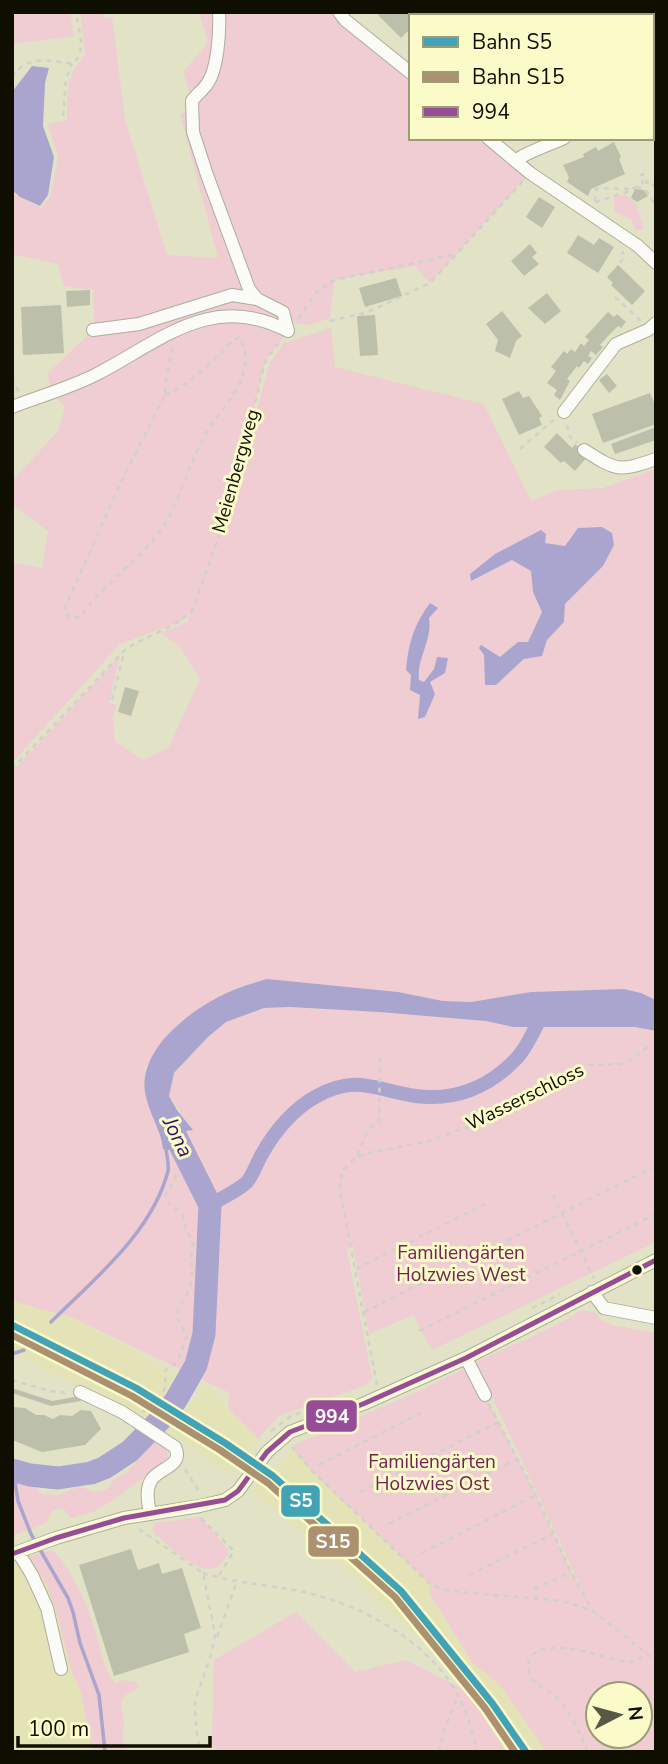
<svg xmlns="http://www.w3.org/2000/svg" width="668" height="1764" font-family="'Nunito Sans',sans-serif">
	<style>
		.built { fill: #e4e3b8 }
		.green { fill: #efcdd3; fill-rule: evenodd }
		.water { fill: #a9a5ce }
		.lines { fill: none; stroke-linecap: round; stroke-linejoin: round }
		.stream { stroke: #a9a5ce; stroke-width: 3.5 }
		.canal { stroke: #a9a5ce; stroke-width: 14 }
		.river { stroke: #a9a5ce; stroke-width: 23 }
		.building { fill: #bcc0ab }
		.minor-casing { stroke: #aeae99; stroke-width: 14 }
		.path { stroke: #d1d1ca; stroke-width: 2.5; stroke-dasharray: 5 5; stroke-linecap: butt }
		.minor { stroke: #fbfbf7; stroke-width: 12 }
		.bus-1-casing { stroke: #fbfac9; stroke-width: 10 }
		.bus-1 { stroke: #974c98; stroke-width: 5 }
		.rail-1-casing { stroke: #fbfac9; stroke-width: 12 }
		.rail-2-casing { stroke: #fbfac9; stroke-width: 12 }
		.rail-1 { stroke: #42a3b6; stroke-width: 7 }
		.rail-2 { stroke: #ac9170; stroke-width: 7 }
		.bus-dot { fill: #0e0e01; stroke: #fbfac9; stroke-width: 2.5 }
		.labels { text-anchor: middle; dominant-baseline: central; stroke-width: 6; stroke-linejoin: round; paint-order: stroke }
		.street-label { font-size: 19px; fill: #0e0e01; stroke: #fbfac9 }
		.park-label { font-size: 19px; fill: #762055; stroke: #fbfac9 }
		.water-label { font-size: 21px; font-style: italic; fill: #2a1365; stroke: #fbfac9 }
		.line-badge { stroke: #fbfac9; stroke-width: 2.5 }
		.badge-label { font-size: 19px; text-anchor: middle; font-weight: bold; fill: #fff }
	</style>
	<rect width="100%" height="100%" fill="#e2e2c7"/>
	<path class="built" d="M12,1295L57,1309L177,1374L153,1414L142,1416L97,1393L45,1371L12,1352Z
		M206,1385L258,1439L228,1474L168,1431Z
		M293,1449L311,1470L431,1585L472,1662L499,1684L547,1752H505L490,1725L439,1656L344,1569L252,1491Z
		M12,1537L30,1556L46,1584L55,1607L71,1670L81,1693L92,1752H12Z"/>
	<path class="green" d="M12,12H70L74,36L12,44Z
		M80,12H103L104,18L112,17L125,120L167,255L218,258L180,114L191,110L192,101L183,72L208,43L199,12H339L411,73V138H488L530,173L430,283L415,266L334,280L330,318L309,325L292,322L289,309L257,293L245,291L122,325H94L93,290L64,286L58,264L12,254V193L41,208L51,195L58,156L48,124L67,120C67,94 66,74 85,55Z
		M626,195L636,204L644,229L636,230L630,218L618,214L614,210V197Z
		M257,299L283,312L288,331L268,357L264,365L237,482L270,362L284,343L331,328L335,367L484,404L531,501L557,490L603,488L656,469V1000L641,993L624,989L531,992L471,1002L443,1001L398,992L267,979L235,989L181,1022L145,1067V1093L162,1138L163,1149L179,1134L193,1130L169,1096L174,1074L208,1037L226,1022L264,1008L290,1007L379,1012L487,1021L513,1027H635L656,1031V1242L432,1350L413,1315L369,1334L353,1245L347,1250L372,1378L364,1386L279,1416L258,1439L228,1408L230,1393L71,1317L12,1301V772L120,656L109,703L116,705L113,717L115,741L143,760L169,747L200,679L180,647L161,633L187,622L190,612L182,621L120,644L12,763V562L42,568L48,531L12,504V481L58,431L65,407L52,393L47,374L93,330L220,301ZM546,534L545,543L565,546L603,566L565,604L564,622L547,640L496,685H485L484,655L499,658L518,642H528L542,612L533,592L532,571L512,560L472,581ZM430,603C429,611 430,618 430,625C430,645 416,660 419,680L424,682L434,669L437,657L448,658L430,682L419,719L420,694L410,690Z
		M582,1310L598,1313L597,1317L611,1325L656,1333V1752H547L499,1684L472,1662L430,1594L431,1585L311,1470L293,1449L294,1445L417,1392L470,1366L536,1495L571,1572L587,1600L476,1362C512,1345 549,1331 582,1310ZM598,1694H640V1736H598Z
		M156,1439L167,1447L168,1459L115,1499L93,1512L71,1518L63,1508L52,1511L46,1523L12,1536V1479L33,1484L41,1494L56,1495L80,1487L96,1492L106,1490L114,1480L127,1472Z
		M200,1517L230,1552L219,1567C213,1568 208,1570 202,1568C185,1561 164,1544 152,1530L155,1523Z
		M53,1550C76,1576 87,1604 97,1637C102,1654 104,1670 115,1683L125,1680L136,1682L139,1688L127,1694L121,1702L124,1725L122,1740L128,1752H92L81,1693L71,1670L55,1607L46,1584L30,1556Z
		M296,1612L355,1672L406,1660L463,1689L490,1725L505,1752H215L212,1741L214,1660Z"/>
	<path class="water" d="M32,66L49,68L45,83L43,126L54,157L48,195L40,206L20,197L12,190V92Z
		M602,527L612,533L614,545L603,566L565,604L564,622L547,640L542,656L524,659L496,685H485L484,655L479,648L481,645L500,657L518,642H528L542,612L533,592L531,571L512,560L471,581L470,574L495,554L541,530L546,534L545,543L565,546L578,528Z
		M430,603L438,608L429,618C433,640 416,659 419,680L424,682L434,669L437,657L448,658L445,673L430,682L435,694L425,717L418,719L420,695L410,690L411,675L406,670C408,645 414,624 430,603Z
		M267,979L398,992L443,1001L471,1002L531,992L624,989L641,993L656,1000V1031L635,1027H513L486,1021L379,1012L290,1007L264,1008L226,1022L208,1037L174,1073L169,1096L177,1110L193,1130C181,1131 173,1137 169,1150L163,1149C161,1129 148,1112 145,1092C138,1046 198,1004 236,989C246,985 257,982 267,979Z"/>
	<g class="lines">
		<path class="stream" d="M51,1322C94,1279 152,1233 168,1171C169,1165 167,1156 166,1149
			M12,1354L24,1350
			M13,1470L18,1501L31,1534L68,1598L73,1612L80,1643L99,1695L105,1752"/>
		<path class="canal" d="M210,1205C221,1198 238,1191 247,1182C253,1175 257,1162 262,1154C274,1132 294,1108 317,1096C357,1074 375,1090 415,1096C454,1101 488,1088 516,1059C527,1048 535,1028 543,1013"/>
		<path class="river" d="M12,1470L30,1475L58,1478L91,1473L104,1468L130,1451L163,1417L176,1400L196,1365L204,1334L210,1205L163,1111"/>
	</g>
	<path class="building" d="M381,12H410L413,16H411V28L401,38L378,15Z
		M625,12H656V54L652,55V16H627Z
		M614,142L621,157L619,159L625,174L591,189L588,196L567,182L569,177L563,165L584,157L583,154L596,147L598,151Z
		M635,189L644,190L648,196L637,202L631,198Z
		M539,197L555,207L542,228L526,217Z
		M578,235L594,245L599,238L614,247L598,273L567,253Z
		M530,244L537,253L532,257L539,264L524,276L511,261Z
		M618,265L645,291L632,305L611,285L613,283L607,277Z
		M396,278L402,296L365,307L359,288Z
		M90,290V305L67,307L66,291Z
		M547,293L561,311L545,324L528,308Z
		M61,305L64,353L23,355L21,307Z
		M502,311L522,336L516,341L510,358L495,351L498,340L486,324Z
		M608,312L614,317L617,314L626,322L621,328L618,326L608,336L600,345L603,347L596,355L591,351L588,356L592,358L588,364L584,361L579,368L577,366L567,379L570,381L560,400L554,395L557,390L547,383L556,371L551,367L564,351L567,354L571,349L575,352L581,343L584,346L589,340L585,337Z
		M375,315L378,355L360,356L357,316Z
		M607,374L617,386L609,393L599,380Z
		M519,391L523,398L529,396L542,416L539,418L542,425L519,435L502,399Z
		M650,393L656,407V424L603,443L592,414Z
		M656,427V440L615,454L611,444Z
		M557,433L572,448L575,444L588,456L575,471L564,461L561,463L544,447Z
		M125,687L139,691L131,716L118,712Z
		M12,1388L52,1401L80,1396L81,1401L51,1406L12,1393Z
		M12,1407L25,1408L36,1415H44L53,1419L60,1415L72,1416L81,1410L91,1411L101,1429L85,1445L42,1452L12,1440Z
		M131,1549L138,1570L159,1563L162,1574L182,1568L201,1628L184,1634L189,1652L114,1676L79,1565Z"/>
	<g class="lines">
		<defs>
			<path id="minor" d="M219,12C220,31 218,69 207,84C203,90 196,95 192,101L193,132L207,175L249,289L257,299
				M339,12L345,20L411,73
				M433,16L434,12
				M488,138L530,173L638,246L656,263
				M515,161C530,150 548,146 564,138
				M93,330L139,324L232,295L257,299L283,312L288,331
				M12,407C40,396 70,388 97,374C161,341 212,291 288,331
				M564,412L616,344L648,330L656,323
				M584,450C617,471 619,472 656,459
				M592,1292L604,1308L656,1318
				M466,1358L485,1395
				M80,1392L122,1412L175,1447C184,1466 161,1467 152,1479C145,1489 148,1502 150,1513
				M18,1552L32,1575L47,1608L61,1669
				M12,1554L56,1538L124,1518L200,1506L225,1500L238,1491L267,1452L290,1432L363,1404L466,1358L656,1260"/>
		</defs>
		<use href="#minor" class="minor-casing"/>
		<path class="path" d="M12,77C27,55 49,60 72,64C88,52 78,29 76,12
			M652,95L656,96
			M63,116L66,79L72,64
			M640,175L643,174L647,183L650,181L656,189
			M656,177V181
			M636,187C649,189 651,197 656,209
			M595,201L596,189L599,188L633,189
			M595,202L627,192L643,183L640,175
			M620,263L624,257L622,251
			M615,297L641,321
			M298,319L317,292L334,280L457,254
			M330,321L368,312L430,283L523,181
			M12,348L13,381L19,392
			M165,395C185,386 199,374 214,359C223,350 229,343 239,337C247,351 247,363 242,378C235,398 214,418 204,437C188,467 180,502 161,530C138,563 102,583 81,617L70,618L64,610L120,484L165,395V385L173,345
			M567,425L570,437L577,443
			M520,449L556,418
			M112,700L124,653
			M12,769L125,650C146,635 174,629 192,611L234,494L264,365L268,357L281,340
			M357,1155L368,1130L379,1121L380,1054
			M553,1195L594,1278
			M356,1269L485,1204
			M532,1308L560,1294
			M364,1312L652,1168
			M419,1331L656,1214
			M12,1380L50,1391L67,1393
			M377,1385L340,1191L342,1171L356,1157L372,1152L426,1142L481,1122L536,1095L583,1065L625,1064L649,1046
			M489,1404L536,1495L571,1572L593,1611
			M142,1412C153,1408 163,1398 165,1386C167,1371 160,1370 177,1363L187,1336L176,1316C180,1302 188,1296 191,1284C194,1270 189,1258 193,1243L187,1231L182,1213L170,1205L165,1196L178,1173
			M271,1431L291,1416L313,1408
			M292,1447L311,1470L431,1585L449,1591L563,1601L593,1611L656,1661
			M319,1465L427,1410
			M185,1469L200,1493
			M360,1492L498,1422
			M201,1518L234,1551L218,1577
			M389,1524L517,1459
			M139,1529L203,1573L215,1634L212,1652L195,1701L196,1728L200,1752
			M422,1553L534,1496
			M203,1573C238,1584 274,1585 308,1593C361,1605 424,1640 453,1687C466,1707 472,1729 477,1752
			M469,1575L553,1534
			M534,1589L571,1572
			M217,1637L237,1581
			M439,1752L444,1730L458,1696
			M588,1752C580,1735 573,1717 562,1703C549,1685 524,1689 529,1658C551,1633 604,1661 632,1662L641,1658L646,1651"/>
		<use href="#minor" class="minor"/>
		<defs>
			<path id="bus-1" d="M12,1554L56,1538L124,1518L225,1500L238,1491L267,1452L290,1432L363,1404L466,1358L656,1260"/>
		</defs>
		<use href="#bus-1" class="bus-1-casing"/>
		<use href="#bus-1" class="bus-1"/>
		<defs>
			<path id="rail-1" d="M12,1325L136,1388L225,1443L273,1476L401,1591L492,1703L526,1752"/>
			<path id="rail-2" d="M12,1335L132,1396L220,1450L268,1483L395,1597L485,1708L515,1752"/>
		</defs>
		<use href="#rail-1" class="rail-1-casing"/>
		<use href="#rail-2" class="rail-2-casing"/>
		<use href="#rail-1" class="rail-1"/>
		<use href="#rail-2" class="rail-2"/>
	</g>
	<circle class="bus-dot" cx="637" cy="1270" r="6"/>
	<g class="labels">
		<g class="street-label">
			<text transform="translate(236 471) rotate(-74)">Meienbergweg</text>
			<text transform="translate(525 1097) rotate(-26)">Wasserschloss</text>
		</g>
		<g class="park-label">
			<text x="461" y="1253">Familiengärten<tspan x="461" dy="22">Holzwies West</tspan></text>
			<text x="432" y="1462">Familiengärten<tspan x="432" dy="22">Holzwies Ost</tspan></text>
		</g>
		<g class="water-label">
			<text transform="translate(178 1137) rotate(64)">Jona</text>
		</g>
	</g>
	<g class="line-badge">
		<rect x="305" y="1399" width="53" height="34" rx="7" fill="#974c98"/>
		<rect x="280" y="1484" width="41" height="34" rx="7" fill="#42a3b6"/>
		<rect x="307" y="1525" width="53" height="33" rx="7" fill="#ac9170"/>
	</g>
	<g class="badge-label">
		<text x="332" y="1423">994</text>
		<text x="301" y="1507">S5</text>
		<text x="333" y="1548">S15</text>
	</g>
	<rect width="668" height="1764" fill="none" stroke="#0e0e01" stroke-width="28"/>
	<rect x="409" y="14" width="245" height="126" fill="#fbfac9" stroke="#9c9c79" stroke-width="2"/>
	<rect x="423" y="37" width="35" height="10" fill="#42a3b6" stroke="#9c9c79" stroke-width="2"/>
	<text x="472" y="49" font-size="21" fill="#0e0e01">Bahn S5</text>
	<rect x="423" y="72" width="35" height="10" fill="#ac9170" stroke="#9c9c79" stroke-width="2"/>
	<text x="472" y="84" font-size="21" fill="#0e0e01">Bahn S15</text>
	<rect x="423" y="107" width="35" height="10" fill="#974c98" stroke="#9c9c79" stroke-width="2"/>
	<text x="472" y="119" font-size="21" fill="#0e0e01">994</text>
	<g transform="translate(619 1715) rotate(84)"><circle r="33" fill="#fbfac9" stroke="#9c9c79" stroke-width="2"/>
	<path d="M0-5L12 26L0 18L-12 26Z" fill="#585846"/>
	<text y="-10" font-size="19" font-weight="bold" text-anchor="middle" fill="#0e0e01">N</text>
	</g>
	<path d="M18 1736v10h192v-10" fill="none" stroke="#0e0e01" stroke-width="3.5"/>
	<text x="28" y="1736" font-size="21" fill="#0e0e01" stroke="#fbfac9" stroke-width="5" paint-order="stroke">100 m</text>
</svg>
